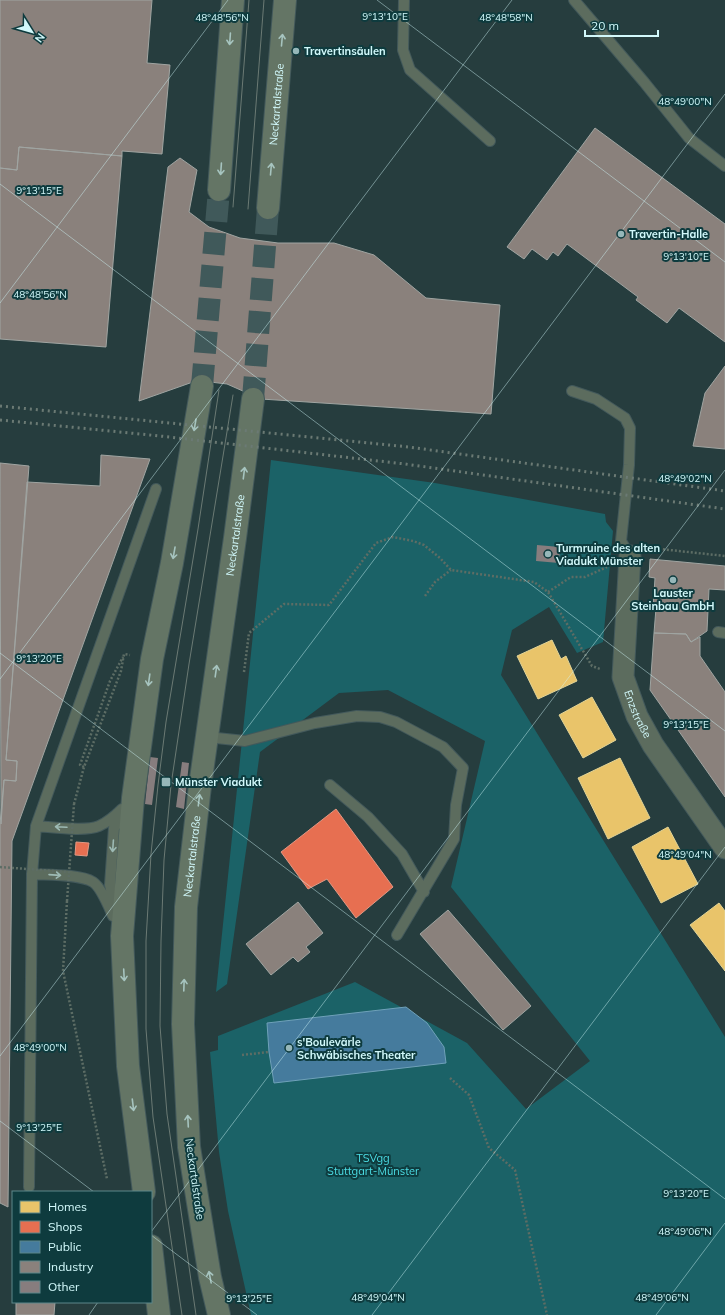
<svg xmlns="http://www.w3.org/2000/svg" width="725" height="1315" font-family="Mulish,sans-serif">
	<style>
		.green { fill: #1b6267 }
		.homes { fill: #e9c46a; stroke: #e2d496 }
		.shops { fill: #e76f51; stroke: #e19884 }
		.public { fill: #457b9d; stroke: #6fa1b9 }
		.industry { fill: #8a817c; stroke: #a0a5a2 }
		.building { fill: #877d7e }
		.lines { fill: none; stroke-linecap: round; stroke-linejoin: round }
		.secondary-tunnel { stroke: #40595a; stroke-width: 22; stroke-dasharray: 22 11; stroke-linecap: butt }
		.service-casing { stroke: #43595b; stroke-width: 12 }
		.minor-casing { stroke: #43595b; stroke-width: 23 }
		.secondary-casing { stroke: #43595b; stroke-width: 24 }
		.path { stroke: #5d6d65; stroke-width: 2.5; stroke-dasharray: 2 2; stroke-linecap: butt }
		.service { stroke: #5c6c5e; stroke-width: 10 }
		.minor { stroke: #5c6c5e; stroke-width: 21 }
		.secondary { stroke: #647565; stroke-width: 22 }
		.tram { stroke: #6b7a74; stroke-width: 1 }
		.rail { stroke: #6b7a74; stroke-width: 3; stroke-dasharray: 2 4; stroke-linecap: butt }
		.path-bridge { stroke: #5d6d65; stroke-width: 2.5; stroke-dasharray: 2 2; stroke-linecap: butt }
		.oneway { stroke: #a6c4bf }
		.oneway2 { stroke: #9dbab4 }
		.ticks { fill: none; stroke: #d2f9fb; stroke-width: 1; stroke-opacity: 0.45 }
		.poi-dot { fill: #96b7b9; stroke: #0e3b3e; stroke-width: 1.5 }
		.labels { text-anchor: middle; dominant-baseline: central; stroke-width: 4; stroke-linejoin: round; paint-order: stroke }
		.poi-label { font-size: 11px; font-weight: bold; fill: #d2f9fb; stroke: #0e3b3e; text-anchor: start }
		.street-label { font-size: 11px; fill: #d2f9fb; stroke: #0e3b3e }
		.park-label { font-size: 11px; fill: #4cdee6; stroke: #0e3b3e }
		.ticks-label { font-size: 10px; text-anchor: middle; fill: #d2f9fb; stroke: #0e3b3e; stroke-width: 4; stroke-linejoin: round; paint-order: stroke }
	</style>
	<rect width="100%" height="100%" fill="#263d3e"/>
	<path class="green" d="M271,460L435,483L605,514L606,522L613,531L603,642L577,653L549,607L512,630L501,675L725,1037V1315H251L228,1211L219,1152L210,1052L218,1050V1036L355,982L467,1043L526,1109L590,1061L451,887L485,741L388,690L339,693L260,752L227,984L216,992Z"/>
	<path class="homes" d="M552,640L561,659L566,656L577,681L538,699L517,656Z
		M592,697L616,740L583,758L559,715Z
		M620,758L650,818L608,839L578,778Z
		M668,827L698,884L661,903L632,847Z
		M719,903L725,911V971L690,925Z"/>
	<path class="shops" d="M336,809L393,887L356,918L327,879L308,889L281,852Z
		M76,842L89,843L87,856L75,855Z"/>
	<path class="public" d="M406,1007L427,1023L444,1047L446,1063L274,1083L269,1052L267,1023Z"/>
	<path class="industry" d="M0,0H152L147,63L170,65L162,154L122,151V156L19,147L17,170L0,168Z
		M595,128L725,224V342L679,308L667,323L636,300L638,297L567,244L558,256L553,252L547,260L532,249L524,259L507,247Z
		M19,147L122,156L106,347L0,339V168L17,170Z
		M180,158L197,170L189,212L209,227L240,238L278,243H334L374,255L426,298L500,305L491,414L261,399L227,384L210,382L190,383L139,401L168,167Z
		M725,366V449L693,446L705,393Z
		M101,455L150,459L12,841L8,1207L0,1203V824L4,780L16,781L17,761L6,760L27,482L100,486Z
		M0,463L29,466L6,760L17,761L16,781L4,780L1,824Z
		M650,559L725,566V590L709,589L707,631L691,642L686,634L654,633L656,608H653L655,578L649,577Z
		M654,633L686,634L691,642L700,637V656L725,692V797L650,690Z
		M298,902L323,933L306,947L310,952L298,962L293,957L271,975L246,944Z
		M448,910L531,1006L503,1030L420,934Z
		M16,1302H55L54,1315H16Z"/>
	<path class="building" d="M537,545L560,547L559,563L536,561Z
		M150,757L158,758L152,805L145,804Z
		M182,762L189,763L184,809L176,807Z"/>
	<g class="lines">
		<path class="secondary-tunnel" d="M202,386L219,190
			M253,399L268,208"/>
		<defs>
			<path id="service" d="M404,0L403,50L410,70L490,141
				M574,0L644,82L689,138L725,166
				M572,391L596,399L625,418L630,428L629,465L621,541L630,556
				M718,632L725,633
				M207,737L245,741L315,723L357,716L380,717L396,722L443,747L463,768L456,805L454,839L397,935
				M330,785L368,817L402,854L424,892
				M36,826C52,827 85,832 99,826C108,822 115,816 122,809
				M32,874C48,875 80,874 93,882C101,887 109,907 113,916
				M117,914L110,885L114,828L128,806
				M29,1187L32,874L36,826L156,489"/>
			<g id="minor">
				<path id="s1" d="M630,556L623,677L637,716L653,745L725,848"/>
			</g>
			<g id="secondary">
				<path d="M219,190L233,0"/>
				<path id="s2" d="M268,208L285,0"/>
				<path d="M144,1192L128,1066L122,936L133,798L152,659L172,563L202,386"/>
				<path d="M151,1246L159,1315"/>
				<path id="s3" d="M219,1315L210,1277L189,1147L183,1024L186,907L200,786L235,538L253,399"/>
			</g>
		</defs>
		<use href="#service" class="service-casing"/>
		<use href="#minor" class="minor-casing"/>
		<use href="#secondary" class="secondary-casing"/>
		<path class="path" d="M651,548L725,556
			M548,592L571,577H585L607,567
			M425,596L435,582L451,570
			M244,672L249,633L284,604L329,605L376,543L393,537L413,541L424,545L440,558L451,570L534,582L548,592L592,666L600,669
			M84,767L80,765L110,681L123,657
			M74,804L84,767L121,671L124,654L130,655
			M67,901L63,971L107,1179
			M242,1055L269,1052
			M450,1078L469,1095L489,1148L515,1170L547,1315"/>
		<use href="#service" class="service"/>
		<use href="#minor" class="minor"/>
		<use href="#secondary" class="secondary"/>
		<path class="tram" d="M233,207L249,0
			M248,209L264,0
			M182,1315L153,1117L146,1029V941L151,854L158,785L166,722L198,529L219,390
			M196,1315L167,1114L160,1026L161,941L164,860L171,785L189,664L233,395"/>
		<path class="rail" d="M0,406L409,447L725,491
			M0,420L160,436L405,464L725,509"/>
		<path class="path-bridge" d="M0,867L68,872
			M67,901L74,804"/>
	</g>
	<defs><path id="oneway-shaft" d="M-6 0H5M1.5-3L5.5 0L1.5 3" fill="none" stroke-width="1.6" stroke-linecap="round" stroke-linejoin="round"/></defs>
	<g class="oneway">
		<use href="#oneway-shaft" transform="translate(230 39) rotate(94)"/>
		<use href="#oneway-shaft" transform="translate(282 40) rotate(-85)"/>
		<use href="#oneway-shaft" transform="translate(221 169) rotate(94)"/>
		<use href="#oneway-shaft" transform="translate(271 169) rotate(-85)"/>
		<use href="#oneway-shaft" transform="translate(195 425) rotate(100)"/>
		<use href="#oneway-shaft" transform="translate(244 473) rotate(-83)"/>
		<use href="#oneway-shaft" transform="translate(174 553) rotate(100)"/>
		<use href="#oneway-shaft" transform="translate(216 671) rotate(-82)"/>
		<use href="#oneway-shaft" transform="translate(149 680) rotate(98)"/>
		<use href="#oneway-shaft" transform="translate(199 800) rotate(-83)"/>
		<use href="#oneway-shaft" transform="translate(124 975) rotate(87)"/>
		<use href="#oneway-shaft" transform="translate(184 985) rotate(-88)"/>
		<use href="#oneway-shaft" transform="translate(133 1105) rotate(83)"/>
		<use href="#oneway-shaft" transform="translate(188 1121) rotate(-93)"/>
		<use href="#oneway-shaft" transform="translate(210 1277) rotate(-101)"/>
	</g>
	<g class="oneway2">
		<use href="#oneway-shaft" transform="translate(61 827) rotate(-177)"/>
		<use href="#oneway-shaft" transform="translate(113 846) rotate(94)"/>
		<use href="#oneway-shaft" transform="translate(55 875) rotate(4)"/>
	</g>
	<path class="ticks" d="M377,0L725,262M0,184L725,731M0,303L228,0M0,653L725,1199M0,679L512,0M0,1056L725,94M0,1121L94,1192M151,1232L725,470M151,1235L257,1315M89,1315L98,1302M372,1315L725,847M656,1315L725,1223"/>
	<g class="poi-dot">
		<circle cx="296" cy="51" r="4"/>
		<circle cx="621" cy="234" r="4"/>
		<circle cx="548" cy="554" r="4"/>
		<circle cx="673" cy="580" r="4"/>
		<rect x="161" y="777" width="10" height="10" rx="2"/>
		<circle cx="289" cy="1048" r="4"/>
	</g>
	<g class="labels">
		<g class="poi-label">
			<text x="304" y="51">Travertinsäulen</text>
			<text x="629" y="234">Travertin-Halle</text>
			<text x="556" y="548">Turmruine des alten<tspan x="556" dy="13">Viadukt Münster</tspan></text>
			<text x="673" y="593" text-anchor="middle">Lauster<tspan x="673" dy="13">Steinbau GmbH</tspan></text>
			<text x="175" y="782">Münster Viadukt</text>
			<text x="297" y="1042">s'Boulevärle<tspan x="297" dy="13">Schwäbisches Theater</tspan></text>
		</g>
		<g class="street-label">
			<text stroke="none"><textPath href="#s2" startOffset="104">Neckartalstraße</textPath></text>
			<text stroke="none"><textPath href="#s3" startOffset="786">Neckartalstraße</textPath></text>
			<text stroke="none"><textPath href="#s1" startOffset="161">Enzstraße</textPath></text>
			<text stroke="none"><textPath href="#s3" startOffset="462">Neckartalstraße</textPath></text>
			<text transform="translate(195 1179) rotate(82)">Neckartalstraße</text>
		</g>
		<g class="park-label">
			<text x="373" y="1158">TSVgg<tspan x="373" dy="13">Stuttgart-Münster</tspan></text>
		</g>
	</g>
	<g class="ticks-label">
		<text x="385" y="20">9°13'10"E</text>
		<text x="222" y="21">48°48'56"N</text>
		<text x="506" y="21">48°48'58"N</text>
		<text x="685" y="105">48°49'00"N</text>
		<text x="39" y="194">9°13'15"E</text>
		<text x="686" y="260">9°13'10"E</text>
		<text x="40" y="298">48°48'56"N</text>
		<text x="685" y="482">48°49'02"N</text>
		<text x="39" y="662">9°13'20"E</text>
		<text x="686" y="728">9°13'15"E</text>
		<text x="685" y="858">48°49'04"N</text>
		<text x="40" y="1051">48°49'00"N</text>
		<text x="39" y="1131">9°13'25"E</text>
		<text x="686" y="1197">9°13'20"E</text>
		<text x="685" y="1235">48°49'06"N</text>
		<text x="378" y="1301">48°49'04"N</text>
		<text x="662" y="1301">48°49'06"N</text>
		<text x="249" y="1302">9°13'25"E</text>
	</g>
	<rect x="12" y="1191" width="140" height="112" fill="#0e3b3e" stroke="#5c878a"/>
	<rect x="20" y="1201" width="20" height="12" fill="#e9c46a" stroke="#5c878a"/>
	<text x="48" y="1211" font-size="12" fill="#d2f9fb">Homes</text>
	<rect x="20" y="1221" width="20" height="12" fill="#e76f51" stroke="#5c878a"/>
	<text x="48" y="1231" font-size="12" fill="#d2f9fb">Shops</text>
	<rect x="20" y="1241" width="20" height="12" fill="#457b9d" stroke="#5c878a"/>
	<text x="48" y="1251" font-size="12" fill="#d2f9fb">Public</text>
	<rect x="20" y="1261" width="20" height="12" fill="#8a817c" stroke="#5c878a"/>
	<text x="48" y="1271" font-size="12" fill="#d2f9fb">Industry</text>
	<rect x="20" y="1281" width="20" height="12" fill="#877d7e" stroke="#5c878a"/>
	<text x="48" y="1291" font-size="12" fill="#d2f9fb">Other</text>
	<g transform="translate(32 32) rotate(127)" stroke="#0e3b3e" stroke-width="3" paint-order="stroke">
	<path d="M0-3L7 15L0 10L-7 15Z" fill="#d2f9fb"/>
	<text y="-6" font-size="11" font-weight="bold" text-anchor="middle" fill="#d2f9fb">N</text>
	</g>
	<path d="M585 30v6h73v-6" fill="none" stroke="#d2f9fb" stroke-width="2"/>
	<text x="591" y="30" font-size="12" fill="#d2f9fb" stroke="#0e3b3e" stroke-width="3" paint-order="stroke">20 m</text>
</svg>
